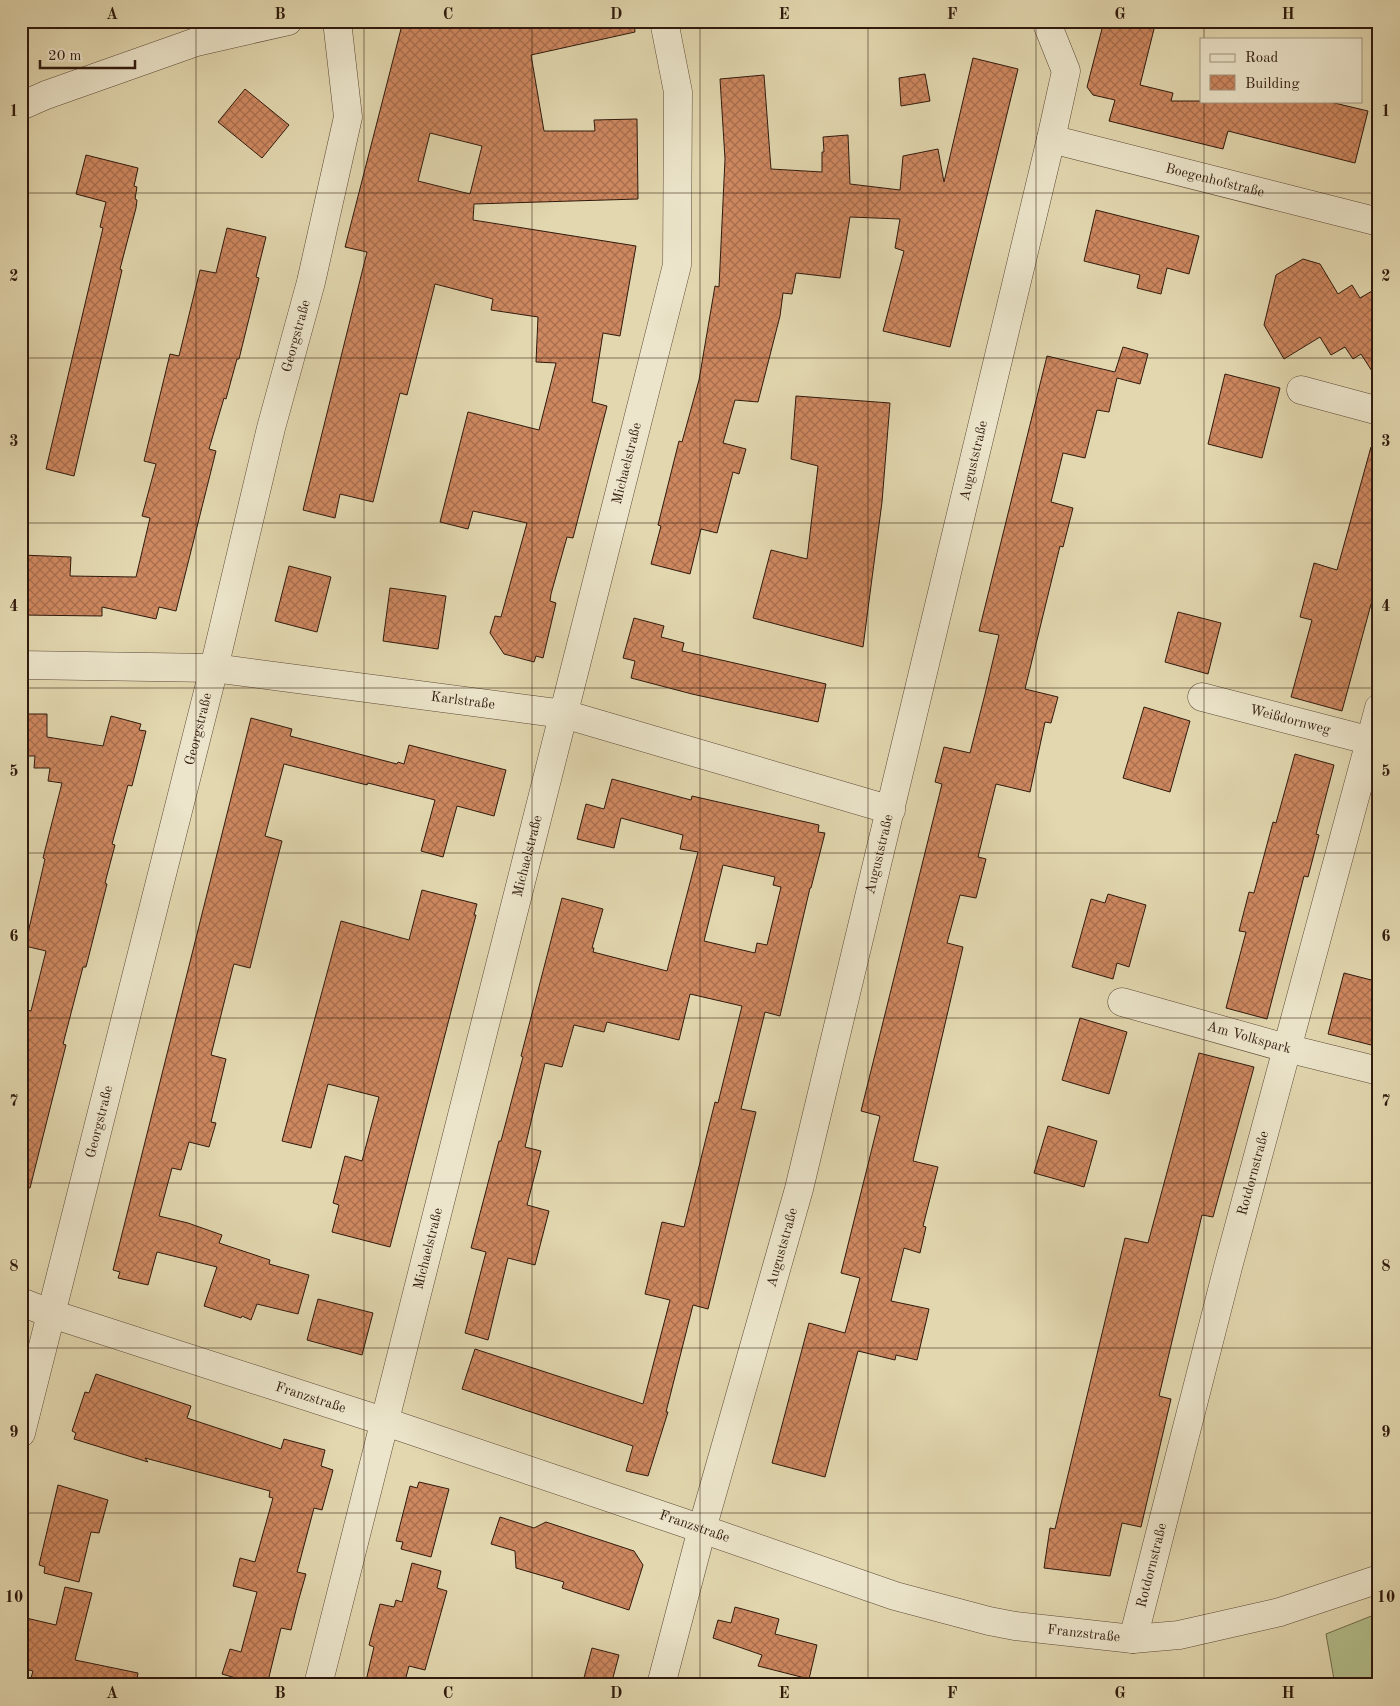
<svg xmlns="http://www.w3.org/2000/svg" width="1400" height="1706" font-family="'Old Standard TT',serif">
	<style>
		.pitch { fill: #b3be8b; stroke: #726c4c }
		.building { fill: url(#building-cross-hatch); stroke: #301a0d; fill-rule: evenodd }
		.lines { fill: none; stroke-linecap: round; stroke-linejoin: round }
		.minor-casing { stroke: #5c4936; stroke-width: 29 }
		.minor { stroke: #ece5cb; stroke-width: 28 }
		.grid { fill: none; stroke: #301a0d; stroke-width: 1; stroke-opacity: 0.55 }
		.labels { text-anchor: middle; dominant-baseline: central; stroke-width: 4; stroke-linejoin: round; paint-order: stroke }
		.street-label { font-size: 14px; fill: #301a0d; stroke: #ece5cb }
		.neatline { fill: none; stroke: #301a0d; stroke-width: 2 }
		.grid-label { font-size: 16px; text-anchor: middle; font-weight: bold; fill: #301a0d }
	</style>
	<defs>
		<pattern id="building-cross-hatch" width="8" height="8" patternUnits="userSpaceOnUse" patternTransform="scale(1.25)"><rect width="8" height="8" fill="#ce8860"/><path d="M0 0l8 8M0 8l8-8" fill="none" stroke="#a86e4e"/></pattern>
	</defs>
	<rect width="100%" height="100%" fill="#e2d7af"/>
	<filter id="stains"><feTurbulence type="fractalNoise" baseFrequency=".004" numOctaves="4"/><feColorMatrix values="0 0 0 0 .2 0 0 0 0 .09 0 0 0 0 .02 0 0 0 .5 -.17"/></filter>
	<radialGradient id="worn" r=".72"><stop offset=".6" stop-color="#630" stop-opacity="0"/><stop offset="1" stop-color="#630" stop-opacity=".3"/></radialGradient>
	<path class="pitch" d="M1379,1613V1685H1335L1326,1634Z"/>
	<path class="building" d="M403,21H634L635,32L531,55L544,131H595L594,120L637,119L638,199L474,204L473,220L636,246L620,336L603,333L592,402L607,406L573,538L567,537L551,594L550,601L556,603L543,658L536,656L534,662L504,654L490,633L495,616L501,617L527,523L473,511L468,529L440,522L468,412L539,430L556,363L536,362L538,317L491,310L493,299L435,284L407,395L400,393L373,502L340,494L335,518L303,510L367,252L345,247ZM430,133L482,146L470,194L418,181Z
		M1104,21H1156L1140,85L1173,93L1171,101H1326L1368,111L1355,163L1228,131L1223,149L1109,121L1115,100L1093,95L1087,87Z
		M973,58L1018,69L950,347L883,331L904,251L895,248L900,219L850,217L840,278L796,273L792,294L783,293L780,316L758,402L735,400L723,443L746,449L739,474L733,472L717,533L701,529L690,574L651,564L661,526L658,525L679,441L682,442L699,380L715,286L719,287L725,159L720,79L764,75L771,169L822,172V152H824L823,137L848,135L850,184L900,190L903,156L938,149L944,182Z
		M925,74L930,101L901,106L899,78Z
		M245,89L289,125L262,158L218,122Z
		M86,155L138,168L134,186L137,187L135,199L137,200L136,208L120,269L122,270L74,476L46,469L103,228L100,227L106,202L76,194Z
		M1096,210L1199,236L1189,274L1167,268L1161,294L1137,288L1140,275L1084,261Z
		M227,228L266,237L256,277L259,278L239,359H237L226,399L224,398L209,449L216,451L176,611L159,607L156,619L102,607V616L21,615V555L71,557L70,576L136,577L150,518L142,516L156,464L144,461L170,354L179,356L200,270L216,273Z
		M1303,259L1320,264L1338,294L1352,285L1360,298L1379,287V382L1361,354L1353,359L1345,347L1331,355L1320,337L1284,359L1264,325L1276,275Z
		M1123,347L1148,354L1140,384L1117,378L1109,412L1097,410L1085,458L1063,453L1051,502L1073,508L1063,547L1060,546L1025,689L1058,697L1051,723L1045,722L1030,792L996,784L978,857L986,859L976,898L960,895L947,943L963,947L913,1161L938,1167L923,1226L926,1227L920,1253L904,1248L891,1301L929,1309L917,1360L896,1355L895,1360L858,1351L825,1477L772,1463L809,1323L845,1333L860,1278L841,1273L880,1116L861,1111L942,784L935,782L944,747L970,753L985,694L999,635L979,631L1047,356L1115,372Z
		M1225,374L1280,388L1262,458L1208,444Z
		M796,396L890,403L882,502L863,647L753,618L771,550L807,559L818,466L791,459Z
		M1371,447L1379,448V575L1342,711L1291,697L1312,620L1300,617L1314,563L1337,570Z
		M289,566L331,577L317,632L275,621Z
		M390,588L446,596L438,649L383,641Z
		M1178,612L1221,623L1208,674L1165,662Z
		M634,618L664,626L661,637L684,643L682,651L826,684L818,722L692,694L631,678L635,661L623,658Z
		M1144,707L1190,721L1170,792L1123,778Z
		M21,714H47V737L103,746L111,716L141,724L139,730L146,731L132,786L128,785L112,844L115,845L105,883L107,884L86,967H83L63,1044L66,1045L30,1188L21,1187V1008L31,1011L46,951L25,946L45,859L43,858L62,783L48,781L50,768H34L35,756H21Z
		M251,718L292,729L290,736L397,764L398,762L404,764L409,745L506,770L494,816L457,806L443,857L421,851L435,800L368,783L367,785L284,764L265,836L282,841L274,872L250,968L234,964L233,967L211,1055L226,1059L211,1122L216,1123L209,1147L189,1142L181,1170L172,1168L159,1216L188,1223L222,1235L219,1243L270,1260L269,1264L309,1275L298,1314L257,1304L251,1320L242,1316L241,1318L204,1306L217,1267L157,1252L148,1285L118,1278L120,1272L113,1270Z
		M1295,754L1334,765L1316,834L1319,835L1308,877L1304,876L1267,1019L1226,1008L1246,932L1239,931L1249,892L1254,893L1273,822L1276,823Z
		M612,779L691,800L692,796L819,825L818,832L825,833L811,888H810L780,1016L765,1012L741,1109L756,1112L708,1309L693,1305L666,1412H668L648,1476L626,1471L633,1446L462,1389L475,1349L643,1404L670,1300L645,1294L662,1222L684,1227L715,1102L718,1103L742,1006L690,994L679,1040L607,1022L604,1032L574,1025L562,1067L545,1063L525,1147L541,1151L527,1205L549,1211L535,1265L508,1258L488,1340L465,1333L486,1252L471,1248L499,1141H501L523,1057L521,1056L562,898L603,909L592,948H594L593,952L667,971L698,852L680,849L683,835L621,818L614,848L577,839L586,804L604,809ZM723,865L775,877L773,885L781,887L767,945L757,943L755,953L704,941Z
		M422,890L477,904L474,915H476L390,1247L332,1232L339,1205L333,1203L345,1156L362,1161L379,1097L328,1084L311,1148L282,1141L341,921L409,940Z
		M1108,894L1146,905L1129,967L1117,963L1113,979L1072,967L1091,899L1105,903Z
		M1344,973L1379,982V1047L1328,1034Z
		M1080,1018L1127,1032L1109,1094L1062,1080Z
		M1199,1053L1254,1067L1213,1217L1202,1215L1159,1396L1171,1399L1141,1527L1122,1523L1110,1576L1044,1568L1050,1528L1055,1529L1125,1238L1148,1243Z
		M1048,1126L1097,1141L1084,1187L1034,1173Z
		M318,1299L373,1313L362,1355L307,1340Z
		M96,1374L191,1406L187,1418L281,1449L284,1439L325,1450L321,1466L333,1470L322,1510L314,1508L297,1572L306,1574L298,1602L291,1630L281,1628L267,1685H237L239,1679L222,1674L230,1649L241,1652L257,1592L233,1586L240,1558L255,1562L273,1498L269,1497L270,1491L145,1458L148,1462L74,1439L76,1433L72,1431L85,1392L89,1393Z
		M419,1482L449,1489L431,1557L401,1549L403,1542L396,1541L410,1486L417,1488Z
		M58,1485L108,1500L99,1533L91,1532L79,1582L44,1573L45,1567L39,1565Z
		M500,1517L534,1528L546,1522L634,1551L643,1565L629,1610L562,1588L564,1582L516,1568L515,1551L491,1544Z
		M412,1563L441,1571L437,1588L447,1591L425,1670L409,1666L404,1685H365L374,1647L369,1645L380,1604L394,1607L396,1600L402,1602Z
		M65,1587L92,1593L75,1660L138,1673L136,1685H29L33,1671L21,1668V1636L26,1618L56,1625Z
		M735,1607L779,1619L775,1634L817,1645L809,1679L758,1666L762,1655L713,1638L718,1620L731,1623Z
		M592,1648L619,1655L611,1685H582Z"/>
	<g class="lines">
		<defs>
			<g id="minor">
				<path d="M21,106L46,95L196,42L288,21"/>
				<path id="s1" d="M1051,139L1379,222"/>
				<path d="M1301,390L1379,411"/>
				<path id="s2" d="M21,665L214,668L564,714L891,810"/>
				<path id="s3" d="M1202,697L1379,743"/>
				<path id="s4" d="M1122,1002L1286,1048L1379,1071"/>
				<path id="s5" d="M21,1302L52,1314L386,1422L702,1529L895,1596L989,1621L1015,1626L1133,1639L1179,1635L1280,1612L1379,1579"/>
				<path id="s6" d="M21,1433L214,668L271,428L311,282L348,117L337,21"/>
				<path id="s7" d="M1133,1639L1228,1267L1379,708"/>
				<path id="s8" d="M318,1685L677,265L678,92L664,21"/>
				<path id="s9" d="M661,1685L702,1529L799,1189L1051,139L1066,71L1046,21"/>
			</g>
		</defs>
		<use href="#minor" class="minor-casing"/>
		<use href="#minor" class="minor"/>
	</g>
	<path class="grid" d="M196,21V1685M364,21V1685M532,21V1685M700,21V1685M868,21V1685M1036,21V1685M1204,21V39M1204,101V1685M21,193H1379M21,358H1379M21,523H1379M21,688H1379M21,853H1379M21,1018H1379M21,1183H1379M21,1348H1379M21,1513H1379"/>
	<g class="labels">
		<g class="street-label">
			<text stroke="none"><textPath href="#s1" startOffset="169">Boegenhofstraße</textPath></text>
			<text stroke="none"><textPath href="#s6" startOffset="1131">Georgstraße</textPath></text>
			<text stroke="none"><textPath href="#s9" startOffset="1264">Auguststraße</textPath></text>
			<text stroke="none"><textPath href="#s8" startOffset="1260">Michaelstraße</textPath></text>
			<text stroke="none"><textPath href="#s2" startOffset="444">Karlstraße</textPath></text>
			<text stroke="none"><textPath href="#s3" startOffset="91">Weißdornweg</textPath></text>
			<text stroke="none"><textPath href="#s6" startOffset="726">Georgstraße</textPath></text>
			<text stroke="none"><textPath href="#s9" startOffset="859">Auguststraße</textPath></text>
			<text stroke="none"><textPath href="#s8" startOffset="855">Michaelstraße</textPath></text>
			<text stroke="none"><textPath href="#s4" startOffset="132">Am Volkspark</textPath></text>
			<text stroke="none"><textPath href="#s6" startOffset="321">Georgstraße</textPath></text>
			<text stroke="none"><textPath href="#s7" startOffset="481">Rotdornstraße</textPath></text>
			<text stroke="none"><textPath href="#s9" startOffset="454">Auguststraße</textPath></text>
			<text stroke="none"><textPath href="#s8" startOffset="450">Michaelstraße</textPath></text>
			<text stroke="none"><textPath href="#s5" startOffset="305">Franzstraße</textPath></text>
			<text stroke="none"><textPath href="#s5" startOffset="710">Franzstraße</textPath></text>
			<text stroke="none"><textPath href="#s7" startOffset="76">Rotdornstraße</textPath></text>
			<text stroke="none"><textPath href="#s5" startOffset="1115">Franzstraße</textPath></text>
		</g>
	</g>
	<rect width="1400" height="1706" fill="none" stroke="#e2d7af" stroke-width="55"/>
	<rect x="1200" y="38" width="162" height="65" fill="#ece5cb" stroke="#a1947f"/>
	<rect x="1210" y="54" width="25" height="8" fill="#ece5cb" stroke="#a1947f"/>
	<text x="1245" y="62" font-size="15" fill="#301a0d">Road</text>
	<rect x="1210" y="75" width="25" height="15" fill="url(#building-cross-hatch)" stroke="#a1947f"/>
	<text x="1245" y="88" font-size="15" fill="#301a0d">Building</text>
	<path d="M40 60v8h95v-8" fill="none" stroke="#301a0d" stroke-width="2.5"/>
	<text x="48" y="60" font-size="15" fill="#301a0d" stroke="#ece5cb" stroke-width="4" paint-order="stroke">20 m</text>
	<rect x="28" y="28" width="1344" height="1650" class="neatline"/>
	<g class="grid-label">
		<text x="112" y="19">A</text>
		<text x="280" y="19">B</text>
		<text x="448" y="19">C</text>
		<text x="616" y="19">D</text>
		<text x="784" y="19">E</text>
		<text x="952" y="19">F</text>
		<text x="1120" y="19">G</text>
		<text x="1288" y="19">H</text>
		<text x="14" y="116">1</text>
		<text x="1386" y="116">1</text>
		<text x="14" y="281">2</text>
		<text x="1386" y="281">2</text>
		<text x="14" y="446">3</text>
		<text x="1386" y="446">3</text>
		<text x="14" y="611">4</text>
		<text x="1386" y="611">4</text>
		<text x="14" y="776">5</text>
		<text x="1386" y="776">5</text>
		<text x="14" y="941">6</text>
		<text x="1386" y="941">6</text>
		<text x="14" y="1106">7</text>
		<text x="1386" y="1106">7</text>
		<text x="14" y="1271">8</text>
		<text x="1386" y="1271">8</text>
		<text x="14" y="1437">9</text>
		<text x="1386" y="1437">9</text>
		<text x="14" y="1602">10</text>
		<text x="1386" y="1602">10</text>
		<text x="112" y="1698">A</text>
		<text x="280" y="1698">B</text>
		<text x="448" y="1698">C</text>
		<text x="616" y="1698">D</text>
		<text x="784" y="1698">E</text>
		<text x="952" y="1698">F</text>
		<text x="1120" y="1698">G</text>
		<text x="1288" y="1698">H</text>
	</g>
	<rect width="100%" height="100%" filter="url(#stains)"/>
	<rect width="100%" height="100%" fill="url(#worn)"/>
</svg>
